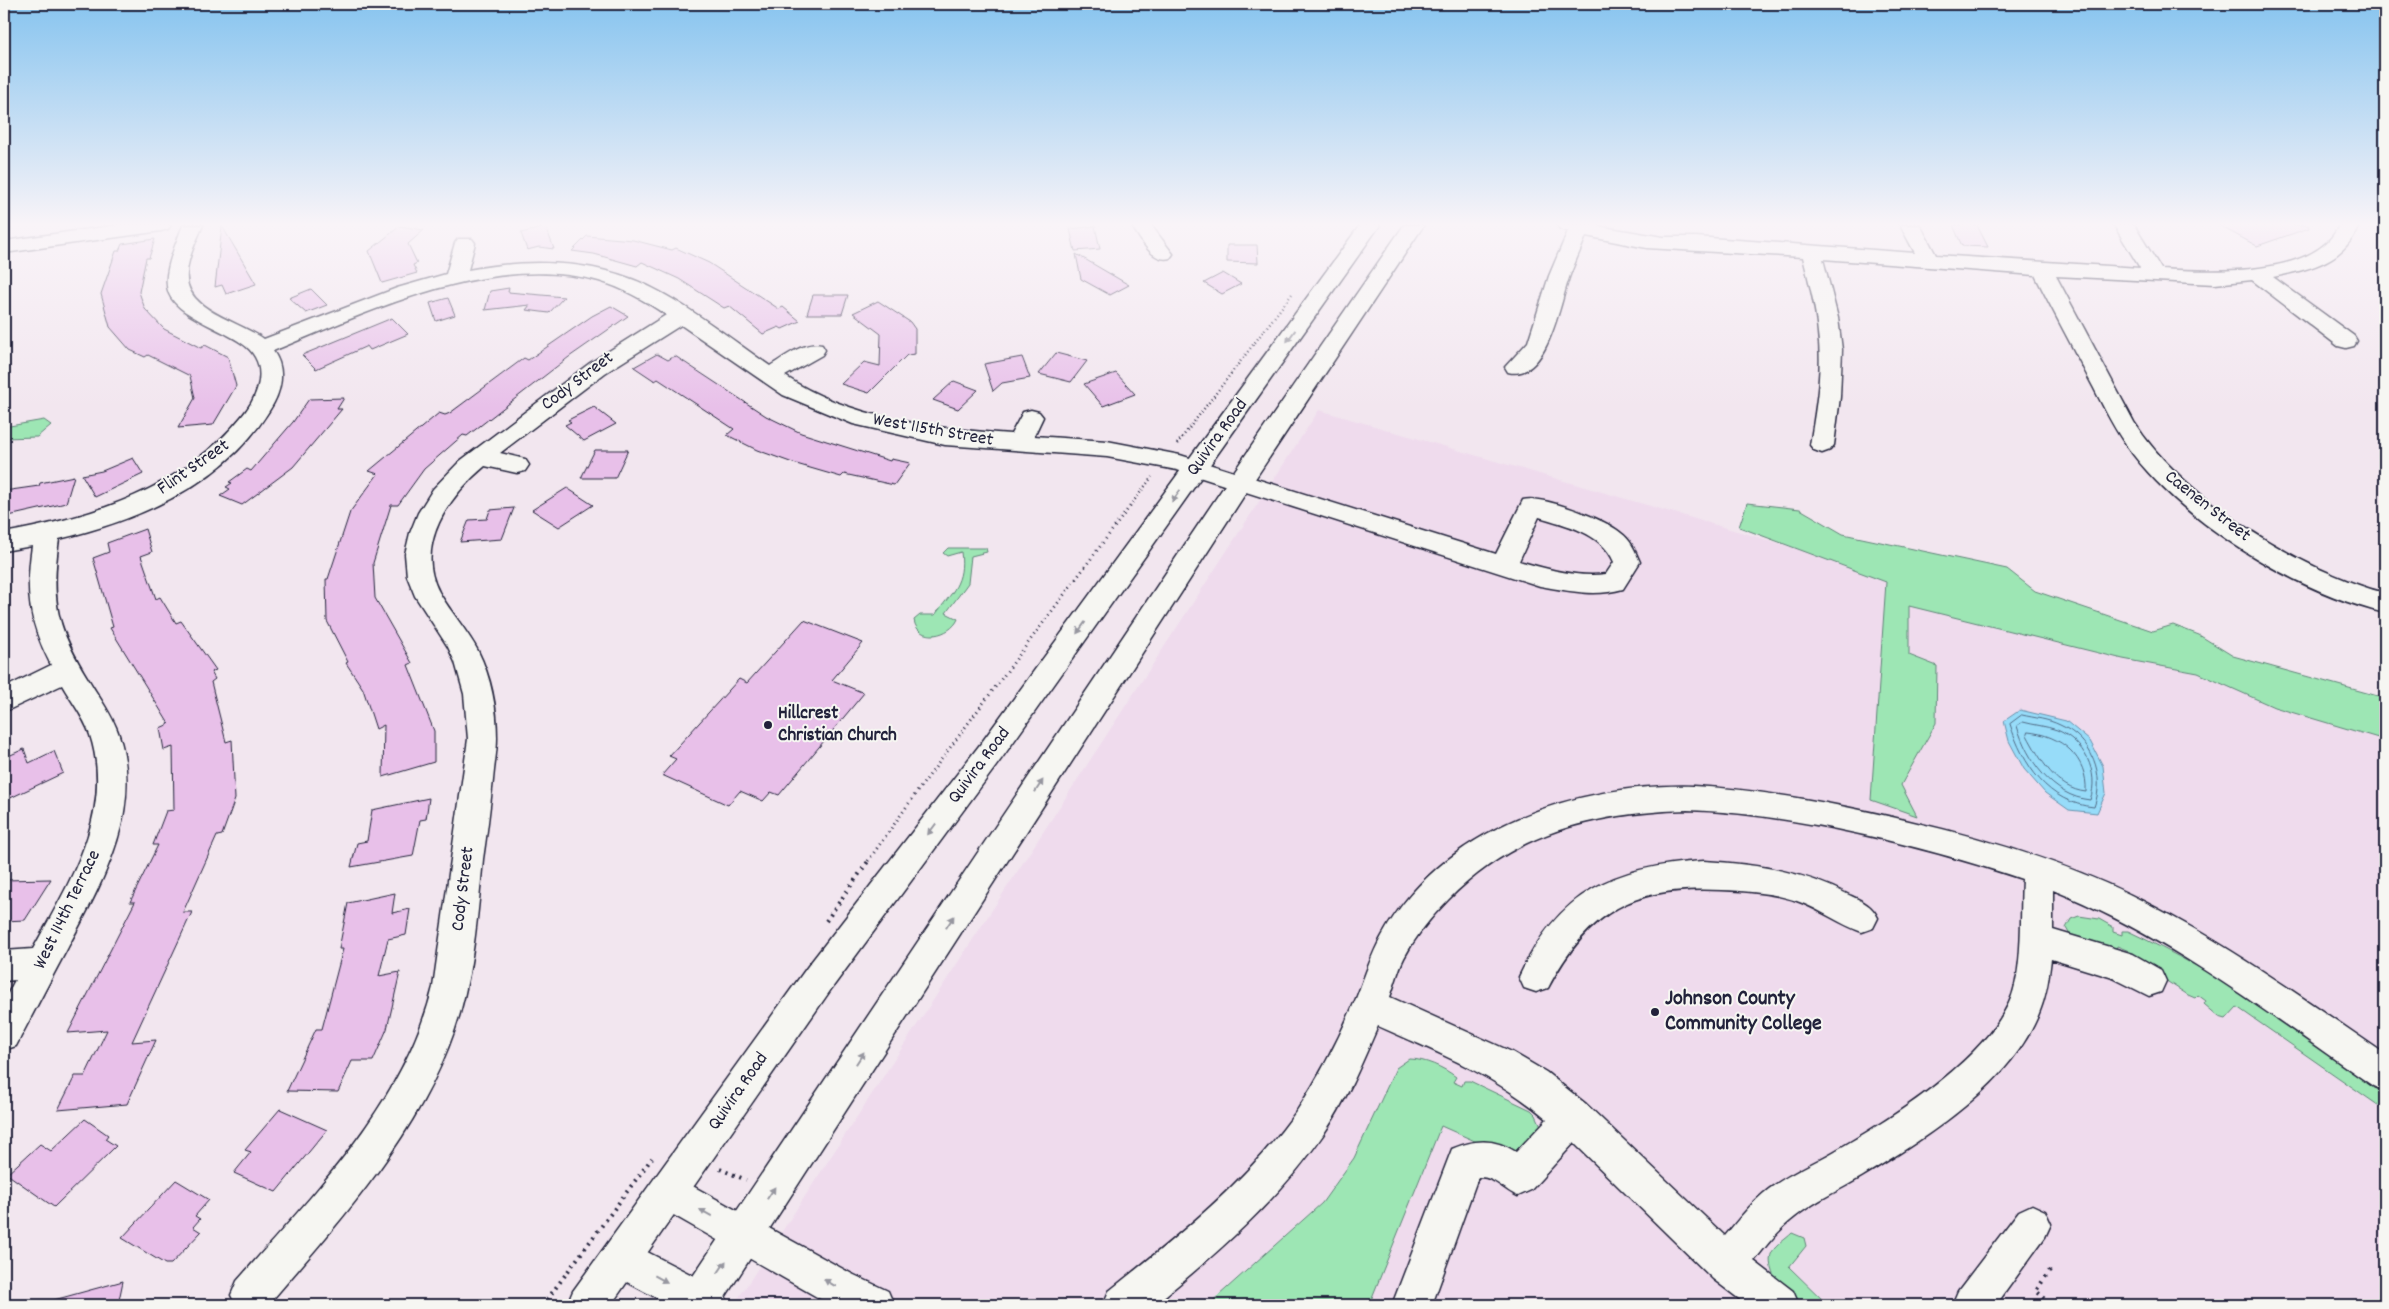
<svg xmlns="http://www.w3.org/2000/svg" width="2389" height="1309" font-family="Dekko,sans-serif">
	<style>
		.built { fill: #efdbed }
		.green { fill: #9de6b4; stroke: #608478 }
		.water { fill: #97dcf9; stroke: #6892ad }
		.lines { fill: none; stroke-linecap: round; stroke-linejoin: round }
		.shore { stroke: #516c87; stroke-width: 1 }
		.building { fill: #e8c0e9; stroke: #22223b }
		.minor-casing { stroke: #22223b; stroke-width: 3 }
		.major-casing { stroke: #22223b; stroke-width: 3 }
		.path-far2 { stroke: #22223b; stroke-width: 2.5; stroke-dasharray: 1 3; stroke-linecap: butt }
		.path-far1 { stroke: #22223b; stroke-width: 3; stroke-dasharray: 1 4; stroke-linecap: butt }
		.path { stroke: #22223b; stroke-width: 4; stroke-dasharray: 2 5; stroke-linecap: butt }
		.minor { fill: #f6f6f2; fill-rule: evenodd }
		.major { fill: #f6f6f2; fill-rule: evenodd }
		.oneway { fill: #9797a0 }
		.poi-dot { fill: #22223b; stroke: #f6f6f2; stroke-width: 2 }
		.labels { text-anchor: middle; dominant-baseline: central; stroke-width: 4; stroke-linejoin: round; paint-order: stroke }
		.street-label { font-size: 19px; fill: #22223b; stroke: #f6f6f2 }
		.poi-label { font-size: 19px; font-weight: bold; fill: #22223b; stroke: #f6f6f2; text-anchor: start }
		.near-poi-label { font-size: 22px; font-weight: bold; fill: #22223b; stroke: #f6f6f2; text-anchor: start }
	</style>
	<rect width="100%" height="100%" fill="#f2e6ef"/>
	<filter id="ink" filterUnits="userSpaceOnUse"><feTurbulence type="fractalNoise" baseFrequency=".02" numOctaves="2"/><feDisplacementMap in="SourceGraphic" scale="10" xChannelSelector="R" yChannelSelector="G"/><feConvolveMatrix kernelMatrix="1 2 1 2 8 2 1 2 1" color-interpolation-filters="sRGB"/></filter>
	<g filter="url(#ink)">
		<path class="built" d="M1319,410L2385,719V1305H734Z"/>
		<path class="green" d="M44,420L51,425L37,437L4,438V427Z
			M1747,503L1800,509L1843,534L2007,569L2035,591L2153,631L2173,625L2199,635L2233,656L2385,698V740L2274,707L2198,673L2123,659L1909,606V655L1937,666L1936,723L1901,785L1917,816L1871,800L1886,582L1739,527Z
			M948,548H986L987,552L971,556L968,583L946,613L958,619C951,636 918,644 914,620L920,615H935C952,592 965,583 961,552L947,556L943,553Z
			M2079,916L2099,919L2113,927V932L2122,935V931H2128C2219,974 2302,1029 2385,1086V1110L2237,1007L2226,1019L2219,1017L2204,1004L2206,1001L2198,995L2195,998L2188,995L2128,956L2129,951L2117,946L2116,951L2073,940L2066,928L2071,919Z
			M1409,1059C1425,1059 1443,1067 1456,1077L1453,1082L1462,1086L1464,1081H1470L1531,1110L1536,1115L1542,1128L1523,1157L1495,1143L1477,1142L1441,1126L1369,1305H1208L1322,1203L1354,1158L1396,1068Z
			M1792,1233L1804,1238L1806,1246L1789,1267L1828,1305C1821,1305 1811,1307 1804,1305C1788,1302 1763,1269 1772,1252C1776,1245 1786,1239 1792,1233Z"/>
		<path class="water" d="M2020,710L2066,721L2090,741L2103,766L2106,793L2097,813L2069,810L2045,793L2024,769L2009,741L2004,721Z"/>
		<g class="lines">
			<path class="shore" d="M2022,715C2035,718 2048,719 2060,725C2092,739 2106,775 2094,807C2048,803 2023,765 2010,724Z
				M2023,722C2034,725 2046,726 2057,730C2084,741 2100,772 2090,800C2052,796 2027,760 2017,726Z
				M2028,732C2061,735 2088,757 2086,792C2056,789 2040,759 2027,735Z"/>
		</g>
		<path class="building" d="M1953,225H1977L1988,247L1962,246Z
			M2218,225H2308L2309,228L2257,246Z
			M222,226L256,284L226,294L222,285L215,287Z
			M400,226L424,230L408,244L417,263L413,265L417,273L382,283L369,251Z
			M1095,226L1100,249L1075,251L1070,229Z
			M546,227L554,249L539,247L527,250L521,233Z
			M587,236L633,240L672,250L676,248L709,263L779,309L783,307L800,321L782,329L779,327L763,334L729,306L724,308L679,279L642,262L637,266L594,254L572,251Z
			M155,239L149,258H146L139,292L145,309L164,329L201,348L205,345L228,357L236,386L213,425L178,428L195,398L190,376L148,355L145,357L130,350L110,327L101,294L116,251H119L122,244Z
			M1227,245H1257L1258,263L1227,262Z
			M1076,254L1129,285L1110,295L1081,279Z
			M1223,273L1241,284L1222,294L1204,283Z
			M509,288L508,292L564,297L549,313L526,310L530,305L485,310L490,291Z
			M311,289L327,305L306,313L289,298Z
			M813,295H848L842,314H807Z
			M448,298L455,315L436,321L430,303Z
			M878,301L910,322L915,329V354L907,355L869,393L841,384L864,362L880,366L881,334L853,313Z
			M611,306L628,316L569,357L467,436L463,435L424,469L398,505H391L373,563L375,598L412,663L408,665L434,731V762L383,777L384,725L376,729L363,689L346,663L348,662L327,621L326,579H328L350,512L378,474L369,471L439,413L445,415L450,413L524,358L528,360L592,316Z
			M392,318L408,334L370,350L367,346L316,369L302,355Z
			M1056,353L1087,361L1071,382L1039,374Z
			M657,354L668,360L675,356L766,416L801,433L890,461L891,459L910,463L894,485L844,474L841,477L793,463L757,450L727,435L734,429L658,379L655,381L634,367Z
			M1022,357L1030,378L1002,383L993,391L984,364Z
			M1116,373L1135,394L1103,406L1084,384Z
			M954,381L978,390L958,409L933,400Z
			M344,398L337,409H342L293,467L242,505L220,496L230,489L226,487L232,483L229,482L247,469L251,471L293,422L309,399Z
			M594,407L616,424L584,441L565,425L571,422L568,420Z
			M595,450H628L615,478H581Z
			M133,458L143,474L95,497L82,475L102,471Z
			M74,476L66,503L4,517V491L39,486L40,483Z
			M567,488L593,505L559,527L532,510Z
			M514,508L502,539L460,542L469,520L487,519L490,510Z
			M145,529L152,552L141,556L156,599L160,597L176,623L181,621L216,670L211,672L215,679L211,682L226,742L232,740L235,799L222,835L217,836L183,912H192L132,1042L156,1040L127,1104L58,1110L75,1076H85L107,1030L68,1033L135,902H130L158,845H153L166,811L174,810L173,747L164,750L160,728L169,724L110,628L113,627L93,558L109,552L107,543Z
			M804,620L863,643L832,680L864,693L779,795L771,792L763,801L740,791L728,805L662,775L676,759L669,756L739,679L747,683Z
			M24,749L29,763L54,751L63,773L4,801V758Z
			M429,798L426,819L420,820L413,856L351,867L357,843L367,841L372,810Z
			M51,879L25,920L4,921V880Z
			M395,893L392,913L410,909L406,935L388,939L379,976L400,972L387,1029L373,1061H352L338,1092L287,1091L316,1029H322L343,949H339L348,903Z
			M280,1109L327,1130L276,1192L234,1173L251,1152L245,1150Z
			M85,1119L108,1135L105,1139L116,1146L54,1207L7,1174L40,1144L51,1151Z
			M176,1180L209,1200L195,1216L200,1219L193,1227L201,1232L171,1264H165L122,1238Z
			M123,1281L118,1305H55L54,1300Z"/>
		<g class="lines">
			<defs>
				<path id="minor" d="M118,225H171L168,229L161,231L4,253V241Z
					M183,225H203C197,240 188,256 187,273C183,310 239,321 264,339L397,288L446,274L455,243L458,239H472L475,243L468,270C533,258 600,259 660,292C696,311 735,342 770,366C785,357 804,341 822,345L825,350L822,355L785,376C850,419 935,429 1011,434L1023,412L1031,410L1039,412L1043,417L1034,436L1107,441L1180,455L1496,554L1523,500C1542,495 1605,519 1621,533C1631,540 1635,551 1640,562L1623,589C1595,597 1569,591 1540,586L1177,470L1107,457L945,445L853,424L783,395L681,325L605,373L500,453L525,459L529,465L525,471L517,473L485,466C449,496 414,545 439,592C451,613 467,630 478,651C491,677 497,709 497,738C497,752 494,766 493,780C490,806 487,833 483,859C478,910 474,963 460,1013C427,1127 343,1217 268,1305H236L231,1295L237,1281C314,1193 404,1104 433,987L468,739L464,694L455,662L448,647L415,596L407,576L405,554L410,533L418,513L433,489L460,461L590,363L666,315C646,301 623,288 599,281C491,252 371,311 273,351C287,370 281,393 269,411C224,484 139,520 59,539C50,602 57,629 90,682C100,699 113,716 119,735C144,811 102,883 67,949C50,981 33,1013 16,1046L4,1050V1001L15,980L4,981V951L33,949C69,883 115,812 90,735C84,717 71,701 62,685L4,712V688L51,665C29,623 25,593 32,546L4,551V533C93,517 183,489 242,416C255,401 266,376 255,357C249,346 237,340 226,334C159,301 155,295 183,225ZM1539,517C1566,525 1602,533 1614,562L1606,574C1578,578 1546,569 1519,561Z
					M1131,225H1151L1173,254L1170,258C1152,263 1141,239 1131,225Z
					M1557,225H1592L1663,237H1696L1915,253L1900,225H1920L1936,255L2140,268L2114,225H2134L2161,269C2209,272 2317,278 2339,225H2359C2344,263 2309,269 2273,277L2354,336L2357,341L2354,346L2346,348L2338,346L2252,280L2215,284L2056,276L2134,422C2181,497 2301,571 2385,593V613C2295,592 2180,521 2126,445C2111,424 2101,401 2089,379C2071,344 2052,309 2035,275L1823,259L1838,318L1842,350L1840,397L1834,445L1830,450L1822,453L1814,450L1810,445C1816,408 1823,370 1818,333C1816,307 1809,282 1803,257L1647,248L1586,236C1581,249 1575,262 1570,275C1560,301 1548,382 1508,372L1505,367L1528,342L1549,276L1568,231L1560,229Z
					M1693,786C1766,790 1838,804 1909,821C1986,839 2061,861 2131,895C2221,939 2303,998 2385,1054V1091L2373,1086C2270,1015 2170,937 2053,890V930L2133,954L2161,970L2166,981L2161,992L2149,996L2113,978L2051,959C2049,976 2047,992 2041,1008C2015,1082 1927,1137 1863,1176C1840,1190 1816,1200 1795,1217C1779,1229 1766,1246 1754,1261L1793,1291L1799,1305H1747L1713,1279L1574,1143L1531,1190L1518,1196C1504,1190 1494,1176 1478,1177L1432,1305H1392L1452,1149C1475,1139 1494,1138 1516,1152L1547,1119C1495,1075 1439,1053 1378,1026C1362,1063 1346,1101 1323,1135C1278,1201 1215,1255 1154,1305H1103L1109,1291C1177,1237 1248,1181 1298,1109C1321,1074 1341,1035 1357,996C1365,976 1371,955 1382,936C1442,828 1576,783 1693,786ZM1687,810C1791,813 1923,846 2022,879C2020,914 2024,972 2009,1003C1981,1063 1891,1119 1835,1151C1813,1164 1789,1174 1769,1189C1752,1202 1738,1220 1725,1236L1586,1104L1546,1072L1512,1052L1390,997C1395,984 1398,970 1404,958C1415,937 1431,917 1448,900C1514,832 1595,813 1687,810Z
					M1704,861C1756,864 1803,871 1849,895C1862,901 1872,905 1878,918L1873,928L1862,932C1839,924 1820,909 1797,901C1774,893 1747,891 1722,890C1634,885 1589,910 1548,988L1536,992L1524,988L1519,977C1558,892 1614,866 1704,861Z
					M669,1173L852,1274L888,1291L894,1305H831L656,1205L650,1192L656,1179Z
					M2032,1205L2045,1211L2051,1224L2045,1237L1996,1305H1952L1958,1291L2019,1211Z
					M622,1239L723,1291L729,1305H670L608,1272L603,1258L608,1244Z"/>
				<path id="major" d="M1360,225H1380L1002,758L832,988L611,1305H567L573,1291L808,966L982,742Z
					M1404,225H1424L1249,488L720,1305H677L683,1291L1231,476Z"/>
			</defs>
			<use href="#minor" class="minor-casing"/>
			<use href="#major" class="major-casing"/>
			<path class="path-far2" d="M1177,444L1292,294
				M1130,506L1152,477"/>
			<path class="path-far1" d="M868,861L917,792L1131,505"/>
			<path class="path" d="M826,921L869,860
				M720,1169L746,1180
				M2050,1270L2036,1291L2053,1305
				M543,1305L652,1158"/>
			<use href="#minor" class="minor"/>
			<use href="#major" class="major"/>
		</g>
		<defs><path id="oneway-solid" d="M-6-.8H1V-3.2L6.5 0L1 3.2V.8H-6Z" transform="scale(1.25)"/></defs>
		<g class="oneway">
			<use href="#oneway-solid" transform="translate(1291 336) rotate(126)"/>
			<use href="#oneway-solid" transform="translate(1176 496) rotate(126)"/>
			<use href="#oneway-solid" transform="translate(1081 628) rotate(126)"/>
			<use href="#oneway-solid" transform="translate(1039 786) rotate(-57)"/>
			<use href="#oneway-solid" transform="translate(932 829) rotate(127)"/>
			<use href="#oneway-solid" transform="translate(950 922) rotate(-57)"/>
			<use href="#oneway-solid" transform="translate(860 1058) rotate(-57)"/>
			<use href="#oneway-solid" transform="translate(771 1193) rotate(-57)"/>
			<use href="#oneway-solid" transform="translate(706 1213) rotate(-151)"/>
			<use href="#oneway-solid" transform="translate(722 1267) rotate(-56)"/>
			<use href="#oneway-solid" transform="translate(661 1279) rotate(28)"/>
			<use href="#oneway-solid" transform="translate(830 1283) rotate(-149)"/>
		</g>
	</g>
	<linearGradient id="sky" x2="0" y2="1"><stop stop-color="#87c4ef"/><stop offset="0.55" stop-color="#f9f4f8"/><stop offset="1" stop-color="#f9f4f8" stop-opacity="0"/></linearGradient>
	<rect width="2389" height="408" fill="url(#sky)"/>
	<g class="poi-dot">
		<circle cx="768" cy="725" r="5"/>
		<circle cx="1655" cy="1012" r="5"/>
	</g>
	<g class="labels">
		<g class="street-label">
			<text transform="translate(578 382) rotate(-37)">Cody Street</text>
			<text transform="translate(933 431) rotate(10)">West 115th Street</text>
			<text transform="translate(1218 438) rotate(-54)">Quivira Road</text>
			<text transform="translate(194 468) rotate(-35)">Flint Street</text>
			<text transform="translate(2207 507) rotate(38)">Caenen Street</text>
			<text transform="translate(980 766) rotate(-53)">Quivira Road</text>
			<text transform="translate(464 889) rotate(-83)">Cody Street</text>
			<text transform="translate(68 910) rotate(-64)">West 114th Terrace</text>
			<text transform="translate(739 1092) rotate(-55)">Quivira Road</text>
		</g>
		<g class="poi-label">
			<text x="778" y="714">Hillcrest<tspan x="778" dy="22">Christian Church</tspan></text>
		</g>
		<g class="near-poi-label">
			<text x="1665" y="999">Johnson County<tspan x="1665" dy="25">Community College</tspan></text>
		</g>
	</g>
	<rect width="2389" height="1309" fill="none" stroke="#f6f6f2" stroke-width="20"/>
	<rect x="10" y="10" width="2369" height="1289" fill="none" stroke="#22223b" stroke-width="2" filter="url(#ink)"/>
</svg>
